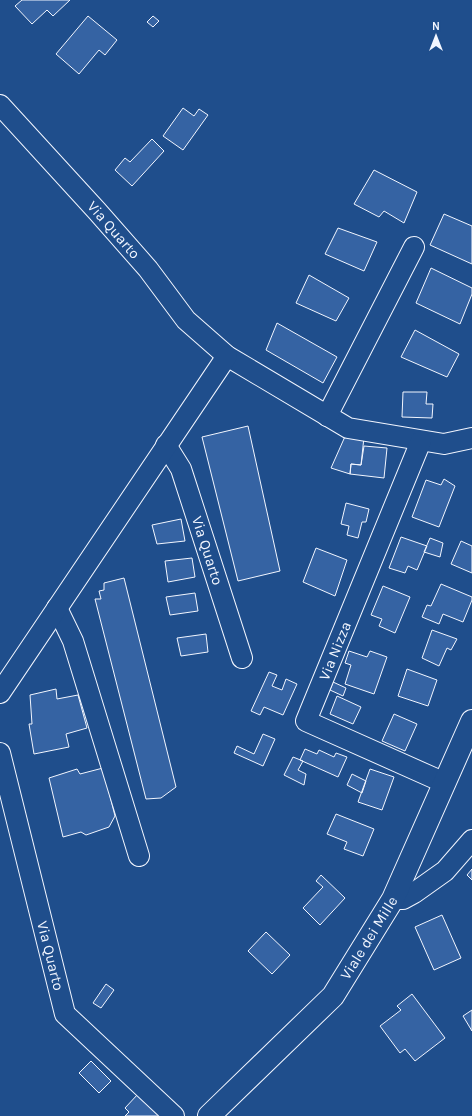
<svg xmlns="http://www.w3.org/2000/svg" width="472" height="1116" font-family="Karla,sans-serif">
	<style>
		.building { fill: #3563a3; stroke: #f2f6ff }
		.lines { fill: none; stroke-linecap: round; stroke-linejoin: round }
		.minor-casing { stroke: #f2f6ff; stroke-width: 22 }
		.major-casing { stroke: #f2f6ff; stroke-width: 24 }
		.minor { stroke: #1f4e8c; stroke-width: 20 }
		.major { stroke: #1f4e8c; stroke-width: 22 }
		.labels { text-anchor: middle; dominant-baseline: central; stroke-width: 3; stroke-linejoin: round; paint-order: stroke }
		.street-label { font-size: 15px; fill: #f2f6ff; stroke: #1f4e8c }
	</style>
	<rect width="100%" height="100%" fill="#1f4e8c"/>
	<path class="building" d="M22,0H70L53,16L47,10L32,24L15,6Z
		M88,16L117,40L105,55L99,50L79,74L56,54Z
		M153,16L159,21L153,27L147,22Z
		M183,108L194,116L199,109L208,115L183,150L163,136Z
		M152,139L164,151L132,186L115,170L125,158L130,162Z
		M374,170L417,192L404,223L384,211L379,217L354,204Z
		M444,214L472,226V264L430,245Z
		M338,228L377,242L364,271L325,254Z
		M431,268L472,288V294L460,324L416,303Z
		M309,275L349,298L336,321L296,303Z
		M277,323L337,357L323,383L266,350Z
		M415,330L459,354L447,377L401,357Z
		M403,392H427L426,404H433L432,418L402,417Z
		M248,426L280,571L238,581L202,437Z
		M347,432L364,437L361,465L351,464L350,474L331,468Z
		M364,446L387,448L384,478L350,474L351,464L361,465Z
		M444,479L455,486L439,527L412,517L426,480L441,485Z
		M346,503L369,509L366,522H362L358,538L347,535L349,526L341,524Z
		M181,519L185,541L157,544L152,525Z
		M401,537L427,546L417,570L408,566L405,573L389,568Z
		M430,538L443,543L440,557L424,552Z
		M461,541L472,546V573L451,564Z
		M316,548L347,560L335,596L303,582Z
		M192,558L195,577L168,582L165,561Z
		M124,578L176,787L161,798L146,799L95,599H101L99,591L104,590V583Z
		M441,584L472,597V600L463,622L443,614L439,624L422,617L427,605L431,606Z
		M383,586L410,597L395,633L379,626L382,619L371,615Z
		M195,593L198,611L170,615L166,597Z
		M432,630L457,639L451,650L447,648L439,666L422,658Z
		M206,634L208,652L181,656L177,638Z
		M349,651L367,657L370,651L387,657L374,694L345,684L351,665L345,663Z
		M407,669L437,680L428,706L398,696Z
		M269,672L277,675L272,686L282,690L286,679L297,684L283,715L264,707L260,715L251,711Z
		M333,682L346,688L343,696L330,690Z
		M56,689L57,699L78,695L87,728L66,734L69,747L34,754L29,724H32L30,695Z
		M337,696L361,707L353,724L330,714Z
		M394,714L417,724L405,751L382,741Z
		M263,734L275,739L263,766L234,753L237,746L254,754Z
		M305,749L317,754L319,750L334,757L336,753L347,757L338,777L300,760Z
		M293,757L303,761L298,770L306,774L304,785L284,775Z
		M103,768L115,816L109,827L86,835L81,832L63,837L49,778L77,769L80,774Z
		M370,769L394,777L382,810L358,802Z
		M352,774L366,781L362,793L347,785Z
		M336,814L374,829L363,856L344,849L347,842L327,834Z
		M472,869V880L467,875Z
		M321,875L345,898L320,925L303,908L323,887L316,881Z
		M442,915L461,958L434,970L415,927Z
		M266,932L290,955L272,974L248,951Z
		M106,984L114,990L101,1008L93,1003Z
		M412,994L445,1038L415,1061L405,1049L400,1053L380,1026L401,1010L397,1006Z
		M472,1010V1031L463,1016Z
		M91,1061L111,1081L99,1093L79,1073Z
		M138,1094L160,1116H125L129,1112L125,1108Z"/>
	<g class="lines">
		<defs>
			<g id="minor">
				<path id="s1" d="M0,105L97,211L148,269L186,320L227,356L348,428L444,444L472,438"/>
				<path d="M327,416L414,247"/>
				<path d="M421,441L306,721L445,783"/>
				<path id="s2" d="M166,445L181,469L242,658"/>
				<path d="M57,608L73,641L139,856"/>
				<path d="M0,693L227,356"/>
				<path id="s3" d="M0,753L65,1014L174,1116"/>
				<path d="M393,899H403L414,893L445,871L472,840"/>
			</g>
			<g id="major">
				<path id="s4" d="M209,1116L333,996L393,899L472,721"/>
			</g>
		</defs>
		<use href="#minor" class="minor-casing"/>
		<use href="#major" class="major-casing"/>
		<use href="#minor" class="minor"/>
		<use href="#major" class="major"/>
	</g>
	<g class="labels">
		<g class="street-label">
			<text stroke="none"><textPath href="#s1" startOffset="169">Via Quarto</textPath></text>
			<text stroke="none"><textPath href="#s2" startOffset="114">Via Quarto</textPath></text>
			<text transform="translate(335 651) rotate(-68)">Via Nizza</text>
			<text stroke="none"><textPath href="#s4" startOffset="241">Viale dei Mille</textPath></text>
			<text stroke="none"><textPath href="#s3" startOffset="209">Via Quarto</textPath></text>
		</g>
	</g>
	<g transform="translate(436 36)" stroke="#1f4e8c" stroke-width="3" paint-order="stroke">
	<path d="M0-3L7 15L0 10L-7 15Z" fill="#f2f6ff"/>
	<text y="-6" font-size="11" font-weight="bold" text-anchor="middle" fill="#f2f6ff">N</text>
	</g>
</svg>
